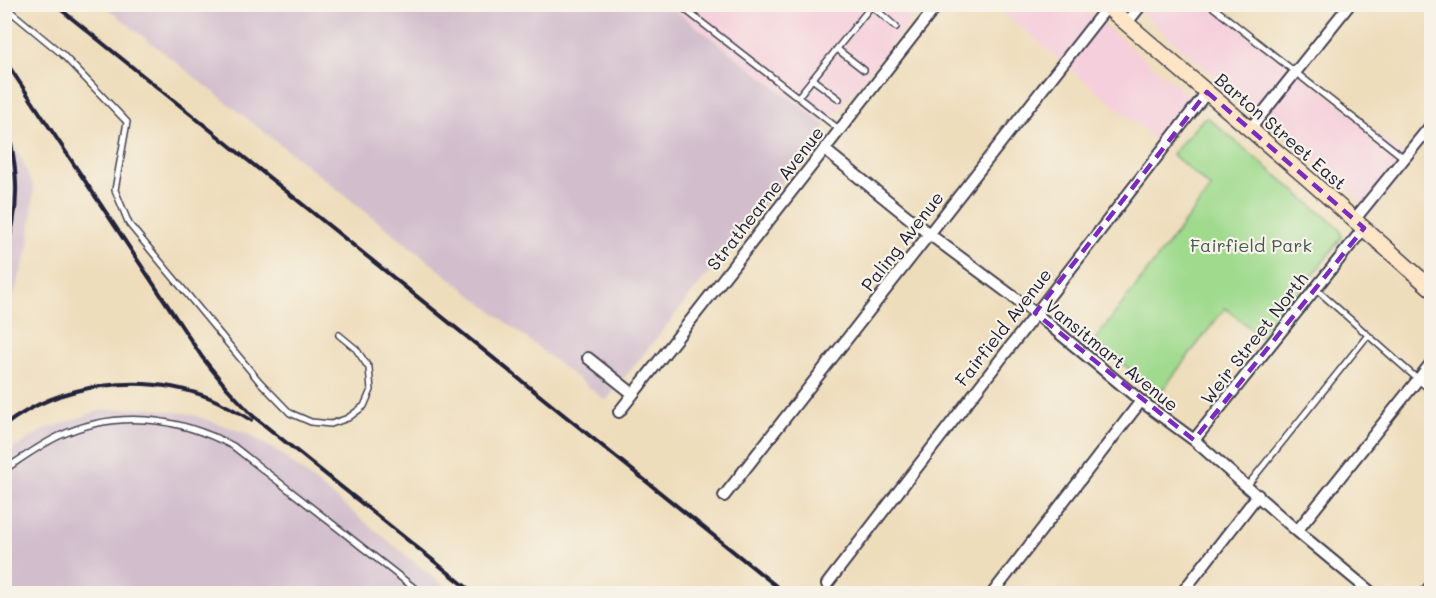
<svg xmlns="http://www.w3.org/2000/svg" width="1436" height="598" font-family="Mali,sans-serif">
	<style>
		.built { fill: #f5cfdc }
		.industrial { fill: #d1bdcc }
		.green { fill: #9fda8d; stroke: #607e64; stroke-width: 1.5 }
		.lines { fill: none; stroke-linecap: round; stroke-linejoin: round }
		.service-casing { stroke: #413e4e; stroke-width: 8 }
		.minor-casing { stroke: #413e4e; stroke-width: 14 }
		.secondary-casing { stroke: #413e4e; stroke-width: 18 }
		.service { stroke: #fff; stroke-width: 5 }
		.minor { stroke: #fff; stroke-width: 10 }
		.secondary { stroke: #fde5c5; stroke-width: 15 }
		.rail { stroke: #22223b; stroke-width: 4 }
		.marked { fill: none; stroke: #7b2cbf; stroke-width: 4.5; stroke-dasharray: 12 8; stroke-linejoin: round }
		.labels { text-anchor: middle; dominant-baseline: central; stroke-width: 4.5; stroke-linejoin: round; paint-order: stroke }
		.street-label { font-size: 18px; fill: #22223b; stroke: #f7f3e8 }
		.park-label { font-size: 18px; fill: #485954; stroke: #f7f3e8 }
	</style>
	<rect width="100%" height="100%" fill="#f7f3e8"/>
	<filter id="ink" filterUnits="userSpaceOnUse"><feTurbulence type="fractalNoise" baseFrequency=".0167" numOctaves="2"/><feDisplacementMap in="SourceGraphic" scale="12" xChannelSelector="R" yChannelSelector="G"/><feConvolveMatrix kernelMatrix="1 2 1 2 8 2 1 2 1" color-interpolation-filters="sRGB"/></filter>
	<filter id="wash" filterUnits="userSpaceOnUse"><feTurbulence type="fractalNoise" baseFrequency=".008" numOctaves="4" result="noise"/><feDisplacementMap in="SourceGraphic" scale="24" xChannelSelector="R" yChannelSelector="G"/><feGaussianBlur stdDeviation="1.35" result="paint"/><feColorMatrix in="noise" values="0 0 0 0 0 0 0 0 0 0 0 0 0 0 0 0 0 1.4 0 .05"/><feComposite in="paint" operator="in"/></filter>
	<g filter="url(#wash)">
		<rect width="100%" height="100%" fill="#edb"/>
		<path class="built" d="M668,5H923L826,126Z
			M994,5H1080L1193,99L1158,142Z
			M1132,5H1213L1412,161L1373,212Z"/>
		<path class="industrial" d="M103,5H668L826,126L606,401Z
			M5,131L21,159L34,188L29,246L15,292L5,314Z
			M149,408L190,414L248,434L277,451L453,593L5,594V454L43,430L102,410Z"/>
		<path class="green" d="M1204,118H1208L1340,229L1342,237L1264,339L1225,308L1160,393L1094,341L1211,188L1172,154Z"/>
	</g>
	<g filter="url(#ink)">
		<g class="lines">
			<defs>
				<path id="service" d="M678,4L840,130
					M925,4L933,11
					M1209,4L1404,158
					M4,6L62,54L127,122L115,190L129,224L259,381L290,413L311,422L331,424L348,418L364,406L371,390L369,368L356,349L339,335
					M872,6L896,27
					M837,49L864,70
					M812,79L839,99
					M798,97L873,4
					M1316,289L1432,392
					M4,470C22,458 40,445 59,436C117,409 178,417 233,446L422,594
					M1247,486L1368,335"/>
				<path id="minor" d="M1126,24L1142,4
					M1250,129L1350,4
					M825,150L929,234L1035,313L1141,401L1194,440L1297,531L1373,594
					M1354,220L1432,124
					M588,358L632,393
					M619,412L938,4
					M1194,440L1364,228
					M724,496L1107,7
					M1297,531L1432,362
					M827,584L1207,92
					M992,594L1141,401
					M1181,594L1258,495
					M1424,594L1432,584"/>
				<path id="secondary" d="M1104,4L1306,177L1432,289"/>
			</defs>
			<use href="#service" class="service-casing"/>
			<use href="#minor" class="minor-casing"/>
			<use href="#secondary" class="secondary-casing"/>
			<use href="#service" class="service"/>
			<use href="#minor" class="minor"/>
			<use href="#secondary" class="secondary"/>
			<path class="rail" d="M54,4L786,594
				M4,59L202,357L226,387L253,416L475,594
				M4,113C17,162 23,207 4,255
				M4,426C60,382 144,372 210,398C224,404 238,412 251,420"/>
		</g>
	</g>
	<path class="marked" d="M1207,92L1364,228L1194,440L1035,313Z"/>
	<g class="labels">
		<g class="street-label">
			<text transform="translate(1281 131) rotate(41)">Barton Street East</text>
			<text transform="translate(765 198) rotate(-52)">Strathearne Avenue</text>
			<text transform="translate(902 241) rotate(-52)">Paling Avenue</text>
			<text transform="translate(1003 327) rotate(-52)">Fairfield Avenue</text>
			<text transform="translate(1254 338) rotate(-52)">Weir Street North</text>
			<text transform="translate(1112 355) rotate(39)">Vansitmart Avenue</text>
		</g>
		<g class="park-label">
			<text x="1251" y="245">Fairfield Park</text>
		</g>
	</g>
	<rect width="1436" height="598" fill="none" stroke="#f7f3e8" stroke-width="24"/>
</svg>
